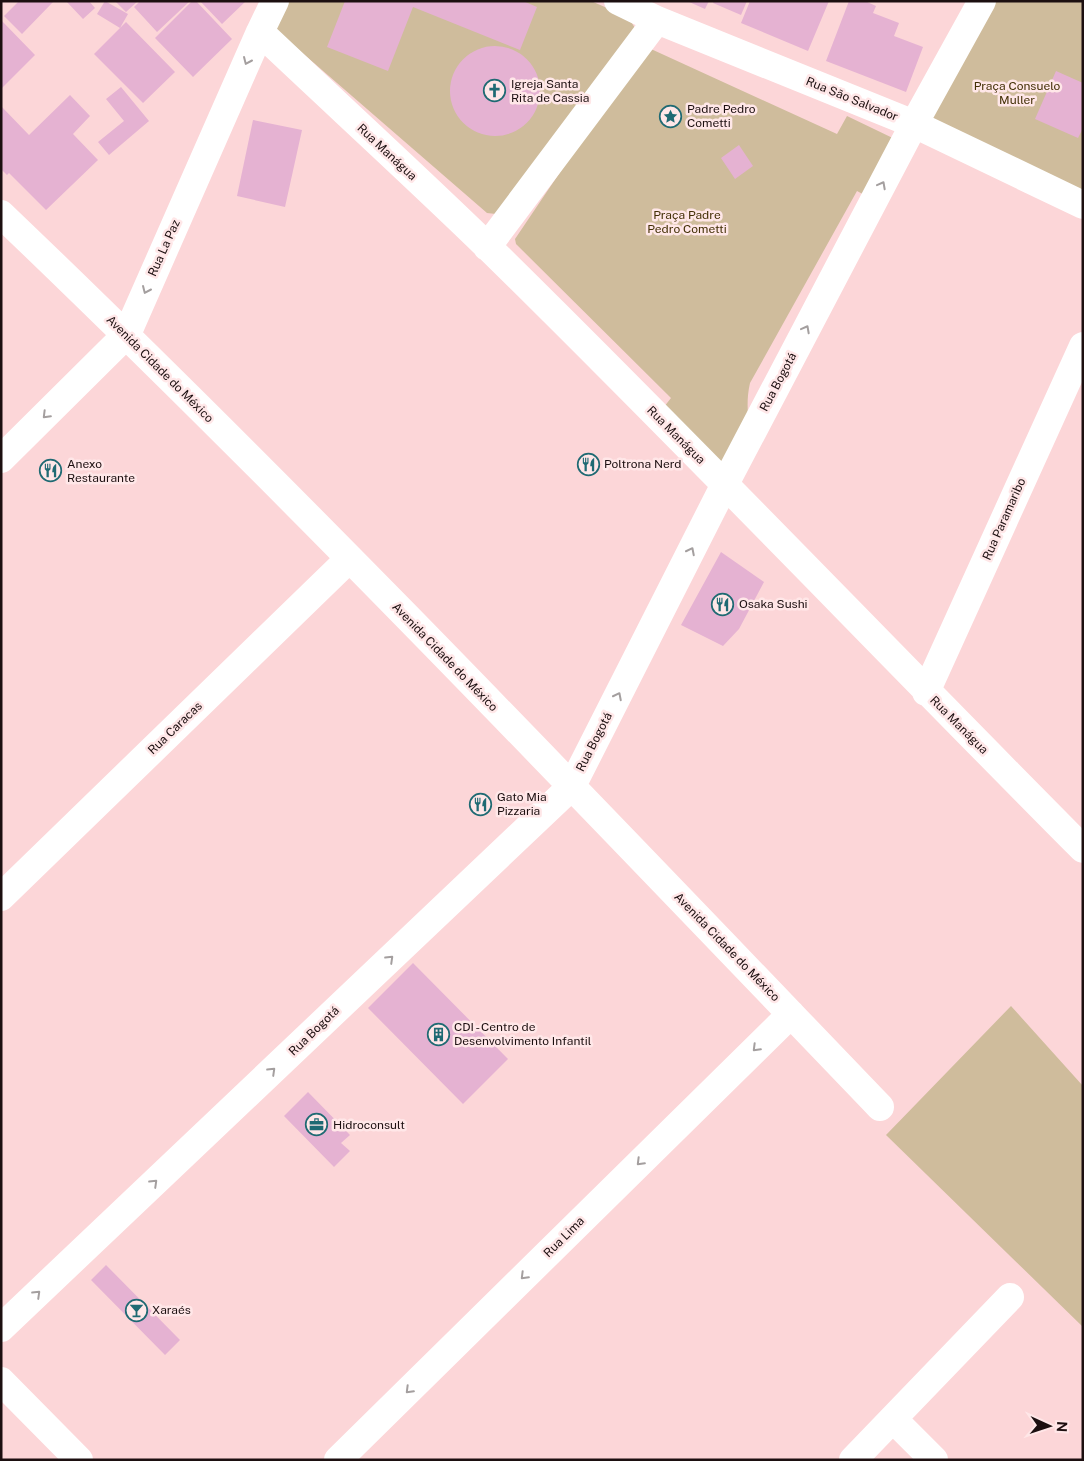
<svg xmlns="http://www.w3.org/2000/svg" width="1084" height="1461" font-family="'Public Sans',sans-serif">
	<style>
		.green { fill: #cfbc9c }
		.building { fill: #e5b2d2 }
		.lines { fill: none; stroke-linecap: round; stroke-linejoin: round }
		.minor { stroke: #fff; stroke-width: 28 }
		.oneway { stroke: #a49f9f }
		.labels { text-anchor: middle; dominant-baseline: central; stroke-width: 5; stroke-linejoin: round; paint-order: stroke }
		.poi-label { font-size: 12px; fill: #1c0f10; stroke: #ffe7e8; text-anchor: start }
		.park-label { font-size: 12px; fill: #433006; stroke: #ffe7e8 }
		.street-label { font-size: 12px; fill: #1c0f10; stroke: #ffe7e8 }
	</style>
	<rect width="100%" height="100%" fill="#fcd6d8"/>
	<path class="green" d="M283,1H591L628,17L635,28L496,214L487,213L277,31L273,20Z
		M991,1H1083V197L932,119Z
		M643,49H651L837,134L847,116L901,142L870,198L857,191L750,383C746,400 748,414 749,431L727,463L715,464L660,412L671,398L516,244L515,239Z
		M1011,1006L1083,1086V1327L886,1135Z"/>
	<path class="building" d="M19,1H54L22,34L4,16Z
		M66,1H89L95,8L83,19Z
		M105,1L128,14L120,28L97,14Z
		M115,1H138L126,12Z
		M140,1H190L157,32L134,7Z
		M192,1H196L232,39L193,77L155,38Z
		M200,1H246L222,24Z
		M345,1H523L537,7L520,50L413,7L388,71L327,47Z
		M687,1H709L705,9Z
		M714,1H747L741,15L713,3Z
		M750,1H829L808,51L741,23Z
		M849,1H865L876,6L873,13L899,23L894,36L923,47L906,92L826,61Z
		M1,20L35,55L1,89Z
		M126,22L175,72L143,103L94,54Z
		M450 91a45 45 0 1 1 90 0a45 45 0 1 1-90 0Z
		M1056,71L1083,83V128L1078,138L1035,119Z
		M121,87L149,121L109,155L98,142L124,121L106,99Z
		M70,95L90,116L73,134L98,160L46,210L9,173L7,175L1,169V106L29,135Z
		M253,120L302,130L285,207L237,196Z
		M739,145L753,166L735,179L721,158Z
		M721,552L764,582L739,629L723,646L681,625Z
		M413,963L508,1059L463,1104L368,1008Z
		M308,1092L350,1135L341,1143L350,1151L334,1167L284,1116Z
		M106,1265L180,1340L165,1355L91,1280Z"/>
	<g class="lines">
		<path class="minor" d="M618,1L657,20L914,124L1083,205
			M260,32C336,104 414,175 489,248C690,445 884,649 1083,849
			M1,214C303,503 591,806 880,1107
			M487,247L657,20
			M1,459L127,334L260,32L275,1
			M926,692L1083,346
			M1,897L349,559
			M1,1328L572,786L725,484L914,124L982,1
			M1,1381L79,1460
			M893,1419L934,1460
			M338,1460L791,1014
			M853,1460L1010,1297"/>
	</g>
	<defs><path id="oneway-chevron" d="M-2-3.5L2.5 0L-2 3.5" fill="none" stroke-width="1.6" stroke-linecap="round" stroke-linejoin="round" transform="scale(1.25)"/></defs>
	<g class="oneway">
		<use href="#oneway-chevron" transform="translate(247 61) rotate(114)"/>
		<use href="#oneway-chevron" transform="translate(882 185) rotate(-62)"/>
		<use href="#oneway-chevron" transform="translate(146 290) rotate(114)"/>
		<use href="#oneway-chevron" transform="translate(806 329) rotate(-62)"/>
		<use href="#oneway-chevron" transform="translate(46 415) rotate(135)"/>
		<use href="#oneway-chevron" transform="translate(691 551) rotate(-63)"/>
		<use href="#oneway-chevron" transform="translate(618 696) rotate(-63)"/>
		<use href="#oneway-chevron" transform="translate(390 959) rotate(-44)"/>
		<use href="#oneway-chevron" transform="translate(756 1048) rotate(135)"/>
		<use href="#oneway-chevron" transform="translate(272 1071) rotate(-44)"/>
		<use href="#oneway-chevron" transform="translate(640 1162) rotate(135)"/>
		<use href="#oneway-chevron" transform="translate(154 1183) rotate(-44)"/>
		<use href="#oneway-chevron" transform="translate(524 1276) rotate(135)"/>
		<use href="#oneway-chevron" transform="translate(37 1294) rotate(-44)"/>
		<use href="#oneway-chevron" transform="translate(409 1390) rotate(135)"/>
	</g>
	<defs>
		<symbol id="church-ring" viewBox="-11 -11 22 22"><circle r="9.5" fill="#ffe7e8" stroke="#1f6a73" stroke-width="1.5"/><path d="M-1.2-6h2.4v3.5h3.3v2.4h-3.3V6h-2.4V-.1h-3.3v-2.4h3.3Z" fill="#1f6a73"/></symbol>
		<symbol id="sight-ring" viewBox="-11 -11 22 22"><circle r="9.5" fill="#ffe7e8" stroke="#1f6a73" stroke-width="1.5"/><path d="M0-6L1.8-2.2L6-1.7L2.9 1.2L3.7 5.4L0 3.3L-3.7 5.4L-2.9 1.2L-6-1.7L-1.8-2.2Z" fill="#1f6a73"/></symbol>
		<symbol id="restaurant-ring" viewBox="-11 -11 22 22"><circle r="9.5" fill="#ffe7e8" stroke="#1f6a73" stroke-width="1.5"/><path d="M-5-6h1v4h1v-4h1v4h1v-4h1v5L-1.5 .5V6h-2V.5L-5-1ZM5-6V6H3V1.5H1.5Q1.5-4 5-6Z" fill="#1f6a73"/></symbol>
		<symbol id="building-ring" viewBox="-11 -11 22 22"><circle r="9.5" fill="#ffe7e8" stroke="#1f6a73" stroke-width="1.5"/><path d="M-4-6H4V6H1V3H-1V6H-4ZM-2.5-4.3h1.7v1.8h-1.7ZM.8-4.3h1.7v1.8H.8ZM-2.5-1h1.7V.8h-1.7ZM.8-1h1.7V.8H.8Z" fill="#1f6a73"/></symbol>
		<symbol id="office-ring" viewBox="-11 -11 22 22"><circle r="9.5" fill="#ffe7e8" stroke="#1f6a73" stroke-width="1.5"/><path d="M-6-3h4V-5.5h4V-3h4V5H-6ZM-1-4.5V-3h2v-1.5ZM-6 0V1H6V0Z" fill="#1f6a73"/></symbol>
		<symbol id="bar-ring" viewBox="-11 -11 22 22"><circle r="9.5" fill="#ffe7e8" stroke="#1f6a73" stroke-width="1.5"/><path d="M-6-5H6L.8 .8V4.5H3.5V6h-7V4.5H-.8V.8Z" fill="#1f6a73"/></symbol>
	</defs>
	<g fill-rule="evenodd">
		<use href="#church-ring" x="482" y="78" width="25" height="25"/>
		<use href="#sight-ring" x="658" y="104" width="25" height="25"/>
		<use href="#restaurant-ring" x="576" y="452" width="25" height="25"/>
		<use href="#restaurant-ring" x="38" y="458" width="25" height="25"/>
		<use href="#restaurant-ring" x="710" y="592" width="25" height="25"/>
		<use href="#restaurant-ring" x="468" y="792" width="25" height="25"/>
		<use href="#building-ring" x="426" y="1022" width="25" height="25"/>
		<use href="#office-ring" x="304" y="1112" width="25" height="25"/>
		<use href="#bar-ring" x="124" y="1298" width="25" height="25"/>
	</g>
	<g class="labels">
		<g class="poi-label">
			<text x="511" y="84">Igreja Santa<tspan x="511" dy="14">Rita de Cassia</tspan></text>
			<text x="687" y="109">Padre Pedro<tspan x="687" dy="14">Cometti</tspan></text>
			<text x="67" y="464">Anexo<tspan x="67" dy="14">Restaurante</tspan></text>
			<text x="604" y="464">Poltrona Nerd</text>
			<text x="739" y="604">Osaka Sushi</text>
			<text x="497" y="797">Gato Mia<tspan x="497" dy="14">Pizzaria</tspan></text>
			<text x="454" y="1027">CDI - Centro de<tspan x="454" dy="14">Desenvolvimento Infantil</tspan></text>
			<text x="333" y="1125">Hidroconsult</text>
			<text x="152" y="1310">Xaraés</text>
		</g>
		<g class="park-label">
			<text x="1017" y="86">Praça Consuelo<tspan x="1017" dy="14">Muller</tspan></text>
			<text x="687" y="215">Praça Padre<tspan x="687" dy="14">Pedro Cometti</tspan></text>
		</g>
		<g class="street-label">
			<text transform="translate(852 99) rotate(22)">Rua São Salvador</text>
			<text transform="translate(387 152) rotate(43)">Rua Manágua</text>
			<text transform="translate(164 248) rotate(-66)">Rua La Paz</text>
			<text transform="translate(160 369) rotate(45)">Avenida Cidade do México</text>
			<text transform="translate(778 382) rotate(-62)">Rua Bogotá</text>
			<text transform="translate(676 435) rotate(45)">Rua Manágua</text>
			<text transform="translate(1004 519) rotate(-66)">Rua Paramaribo</text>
			<text transform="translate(445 657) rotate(46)">Avenida Cidade do México</text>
			<text transform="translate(959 725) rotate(45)">Rua Manágua</text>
			<text transform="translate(175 728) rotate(-44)">Rua Caracas</text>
			<text transform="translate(594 742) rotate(-63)">Rua Bogotá</text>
			<text transform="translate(727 947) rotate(46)">Avenida Cidade do México</text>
			<text transform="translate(314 1031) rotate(-44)">Rua Bogotá</text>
			<text transform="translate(564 1237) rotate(-45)">Rua Lima</text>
		</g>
	</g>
	<rect width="1084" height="1461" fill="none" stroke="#1c0f10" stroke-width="5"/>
	<g transform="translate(1049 1426) rotate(93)" stroke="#ffe7e8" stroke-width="4" paint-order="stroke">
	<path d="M0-4L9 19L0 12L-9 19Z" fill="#1c0f10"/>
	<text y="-8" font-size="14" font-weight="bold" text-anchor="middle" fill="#1c0f10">N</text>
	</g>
</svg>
